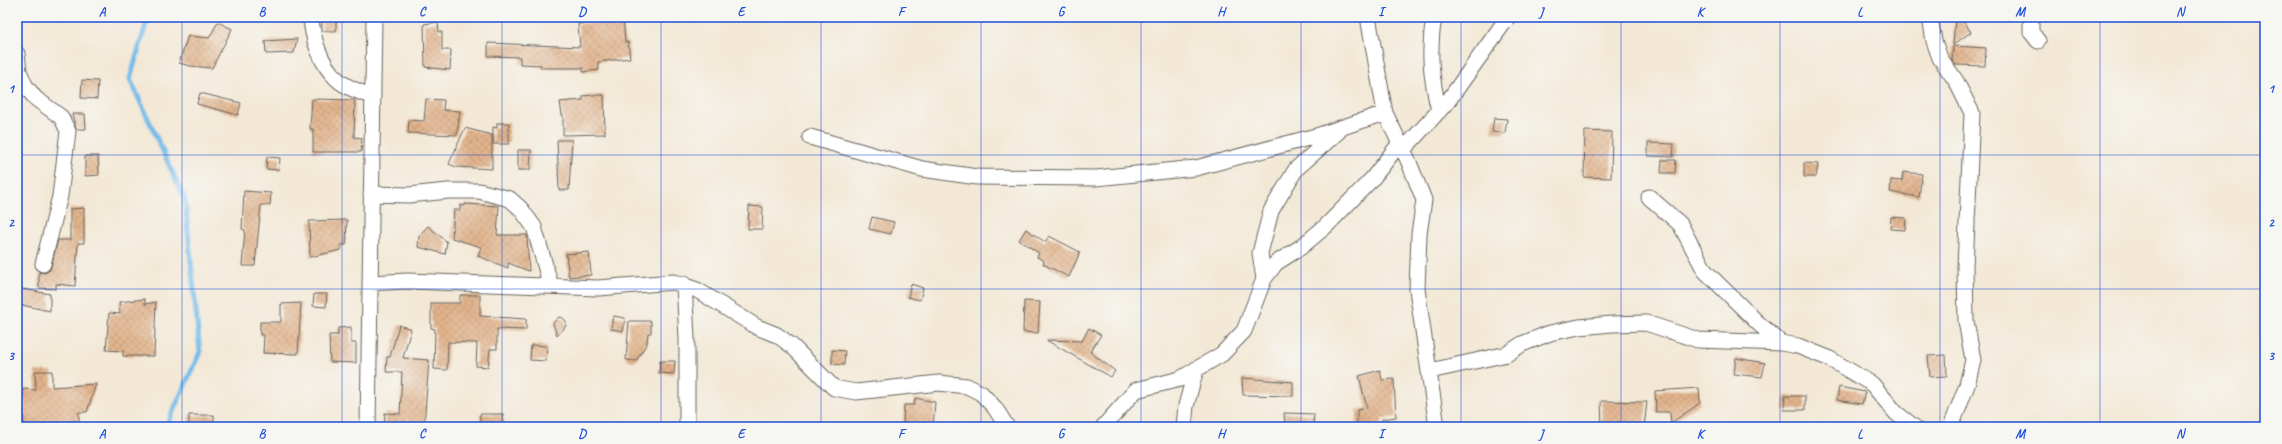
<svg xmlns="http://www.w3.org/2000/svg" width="2282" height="444" font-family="Caveat,sans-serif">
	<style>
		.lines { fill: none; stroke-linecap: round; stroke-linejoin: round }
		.stream { stroke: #71bbea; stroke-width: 5 }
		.building { fill: url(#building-cross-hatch) }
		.street-casing { stroke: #67635d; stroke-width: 17 }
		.street { stroke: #fff; stroke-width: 15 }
		.grid { fill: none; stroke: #1d4ed8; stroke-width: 1; stroke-opacity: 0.55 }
		.neatline { fill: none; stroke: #1d4ed8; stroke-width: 1.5 }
		.grid-label { font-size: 13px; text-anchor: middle; font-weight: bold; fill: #1d4ed8 }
	</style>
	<defs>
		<pattern id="building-cross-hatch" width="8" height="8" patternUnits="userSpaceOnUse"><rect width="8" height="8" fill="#e2b48c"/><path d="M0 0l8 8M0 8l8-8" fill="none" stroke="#c19a78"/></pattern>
	</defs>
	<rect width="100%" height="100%" fill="#f6f6f2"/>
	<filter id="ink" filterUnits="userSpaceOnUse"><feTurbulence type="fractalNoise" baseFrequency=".025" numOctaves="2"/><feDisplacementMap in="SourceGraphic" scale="8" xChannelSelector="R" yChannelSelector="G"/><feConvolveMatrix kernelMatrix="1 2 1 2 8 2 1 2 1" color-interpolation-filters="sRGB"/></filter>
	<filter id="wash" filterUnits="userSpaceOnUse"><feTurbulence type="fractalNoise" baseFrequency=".012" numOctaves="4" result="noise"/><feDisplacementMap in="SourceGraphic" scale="16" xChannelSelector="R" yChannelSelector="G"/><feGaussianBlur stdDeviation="0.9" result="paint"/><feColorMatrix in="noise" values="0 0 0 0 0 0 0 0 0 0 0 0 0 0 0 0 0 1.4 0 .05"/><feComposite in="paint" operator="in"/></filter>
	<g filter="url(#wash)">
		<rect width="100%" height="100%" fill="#f3e8d5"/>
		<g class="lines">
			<path class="stream" d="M148,17L130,79L185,200L200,352L166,427"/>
		</g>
		<g id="blocks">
			<path class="building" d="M603,17H623L625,42H628L630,58L598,62L599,70L583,72V68H541V65L520,64V57L488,56V43L580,47L578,24L603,22Z
				M1955,17H1960L1971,32L1953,45Z
				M322,18H336V31H322Z
				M218,22L232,29L212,68L190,66L179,63L188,36L209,38Z
				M438,22L439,32H442V50H451L450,70L425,67L424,24Z
				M297,39L294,53L266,54L265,41Z
				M1953,46L1986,48L1985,66L1956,65L1952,60Z
				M82,80L98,81L97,99L81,98Z
				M200,93L241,103L238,115L197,104Z
				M593,95H604L605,134L563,135V115H562L560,102L583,100V96Z
				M312,99L355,100L354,137L362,138L361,152H313V129H310Z
				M426,99L444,100L443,110L460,111L457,135L408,133L409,120L424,121Z
				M72,114H85L86,129H76Z
				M1494,118L1507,119L1505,133L1492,132Z
				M497,123H509V144H493V127L497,128Z
				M465,128L492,135V169L456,167L449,164Z
				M1585,131L1612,132L1611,178L1584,177Z
				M557,140H572L569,190H559Z
				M1648,143L1674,144L1673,157L1648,156Z
				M518,150H531L530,170H518Z
				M85,156H98L99,175L85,176Z
				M267,157L280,158L279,170L266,169Z
				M1662,160H1676L1675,173H1661Z
				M1804,163L1818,164L1816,177H1804Z
				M1903,172L1922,174L1919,197L1890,192L1891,180L1902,181Z
				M244,191L271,193L270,205H261L255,266H242L245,230L242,229Z
				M465,204L499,206L497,235H527L529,271L508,263V268L478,256L481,247L452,238L454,210H460V205L465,206Z
				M749,206L763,207L762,229H748Z
				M84,208V243H78L75,286L56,284V289L39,288V272L45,273L50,270L58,240H70V209Z
				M872,217L894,222L891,234L869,229Z
				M1891,217L1906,218L1905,230L1890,229Z
				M347,220L346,245H341V250L310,257L309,221Z
				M428,226L447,242L445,254L418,247L419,235Z
				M1026,229L1045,242L1049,236L1080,252L1069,277L1043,264L1044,261L1037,257L1039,253L1019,240Z
				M589,252L591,275L569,277L566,254Z
				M911,284L923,288L920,300L908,297Z
				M17,288L50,294V311L17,304Z
				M314,294H327L326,307L313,306Z
				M460,295H480V316L526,319V330L497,329V349H490L488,367L476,366L477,343L448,342L447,370L434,369L435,329L431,328V303H460Z
				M145,299V304L156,302L154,356H123V351L106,350L109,313L120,314L119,302Z
				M1024,301L1040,302L1038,333L1023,332Z
				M301,303L298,354L263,353L264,335H260V322H281V304Z
				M613,316L625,318L623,331L611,329Z
				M559,317L563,318L566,321V326L557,336L553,323Z
				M629,321H651V333H648L647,343L636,361L626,360Z
				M399,325L411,329L403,358L429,360L424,426L384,427L385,413L400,414L402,372H386L387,357H390Z
				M351,327V343H356V363L330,362L329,335H338V328Z
				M1089,328L1101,335L1090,352L1115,371L1111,377L1046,340L1082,341Z
				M531,345L547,346L546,361L530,360Z
				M832,350L845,351L844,365L832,364Z
				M1946,355L1947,376L1930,377L1928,356Z
				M1736,358L1765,363L1762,377L1734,374Z
				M660,361H675L674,374L659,373Z
				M1380,370L1382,380L1394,379L1396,417L1382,419V425L1357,427V410L1367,408L1359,376Z
				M35,371H52V387L96,384L87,412H79V422L71,421L72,427H24L23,389L36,390Z
				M1242,378L1293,382V396L1243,395Z
				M1839,387L1865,392L1862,404L1837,400Z
				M1699,388L1700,403L1671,423L1670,412H1656L1655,391Z
				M1785,396H1805V410H1784Z
				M915,398L935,402L933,427H906V425H903L904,405H914Z
				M1601,401L1647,402L1644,427H1602Z
				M1284,413L1314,414L1313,427H1285Z
				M480,414H503V426H480Z
				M189,415H214V427H189Z"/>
		</g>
	</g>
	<g filter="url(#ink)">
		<use href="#blocks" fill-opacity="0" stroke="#67635d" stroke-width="1"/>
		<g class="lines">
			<defs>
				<path id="street" d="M311,17C312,38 321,65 337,79C346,88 361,92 373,97
					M1368,17L1385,113L1408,160L1424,200L1419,234L1417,289L1437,427
					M1434,17C1428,51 1431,78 1439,111
					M1930,17L1934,41L1940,58L1956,81L1972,113L1965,267L1966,321L1973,360L1967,385L1951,427
					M2031,17V32L2038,41
					M17,54L19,71L25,85L35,98L61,117L68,131L60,196L43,264
					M810,137L922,169L977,177L1096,178L1196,168L1316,136L1385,113
					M1403,150L1448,101L1508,17
					M371,194L409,195L448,191H479L510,199L521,209L534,227L551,286
					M1649,197L1680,224L1705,271L1758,323L1781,343L1798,346L1828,358L1872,384L1896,413L1914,427
					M1264,279L1260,253L1271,211L1296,169L1339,131
					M370,283L407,281L598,288L674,282L697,290L757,327L777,335L792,346L834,388L856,392L939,383L967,386L981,393L995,408L1007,427
					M684,284L687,338V427
					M1430,371L1507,354L1522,344L1550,333L1579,327L1612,324L1646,323L1698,340L1781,343
					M368,427L374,17
					M1103,427L1136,390L1180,379L1222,354L1244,331L1264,279L1276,263L1301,247L1326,226L1372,179L1400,143
					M1184,427L1186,406L1196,369"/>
			</defs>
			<use href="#street" class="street-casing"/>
			<use href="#street" class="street"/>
		</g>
	</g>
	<path class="grid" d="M182,17V427M342,17V427M502,17V427M661,17V427M821,17V427M981,17V427M1141,17V427M1301,17V427M1461,17V427M1621,17V427M1780,17V427M1940,17V427M2100,17V427M17,155H2265M17,289H2265"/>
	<rect width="2282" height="444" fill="none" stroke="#f6f6f2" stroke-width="44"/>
	<rect x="22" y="22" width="2238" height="400" class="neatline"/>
	<g class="grid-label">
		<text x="102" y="16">A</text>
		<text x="262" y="16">B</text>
		<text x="422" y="16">C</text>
		<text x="582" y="16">D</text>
		<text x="741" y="16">E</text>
		<text x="901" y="16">F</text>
		<text x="1061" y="16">G</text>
		<text x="1221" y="16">H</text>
		<text x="1381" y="16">I</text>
		<text x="1541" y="16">J</text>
		<text x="1700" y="16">K</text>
		<text x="1860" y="16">L</text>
		<text x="2020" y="16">M</text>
		<text x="2180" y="16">N</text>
		<text x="11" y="93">1</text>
		<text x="2271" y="93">1</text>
		<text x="11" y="227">2</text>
		<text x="2271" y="227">2</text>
		<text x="11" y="360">3</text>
		<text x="2271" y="360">3</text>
		<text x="102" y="438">A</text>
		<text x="262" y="438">B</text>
		<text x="422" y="438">C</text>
		<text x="582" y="438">D</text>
		<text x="741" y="438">E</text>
		<text x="901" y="438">F</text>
		<text x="1061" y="438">G</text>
		<text x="1221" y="438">H</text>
		<text x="1381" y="438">I</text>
		<text x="1541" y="438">J</text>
		<text x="1700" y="438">K</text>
		<text x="1860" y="438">L</text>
		<text x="2020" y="438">M</text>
		<text x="2180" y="438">N</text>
	</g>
</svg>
